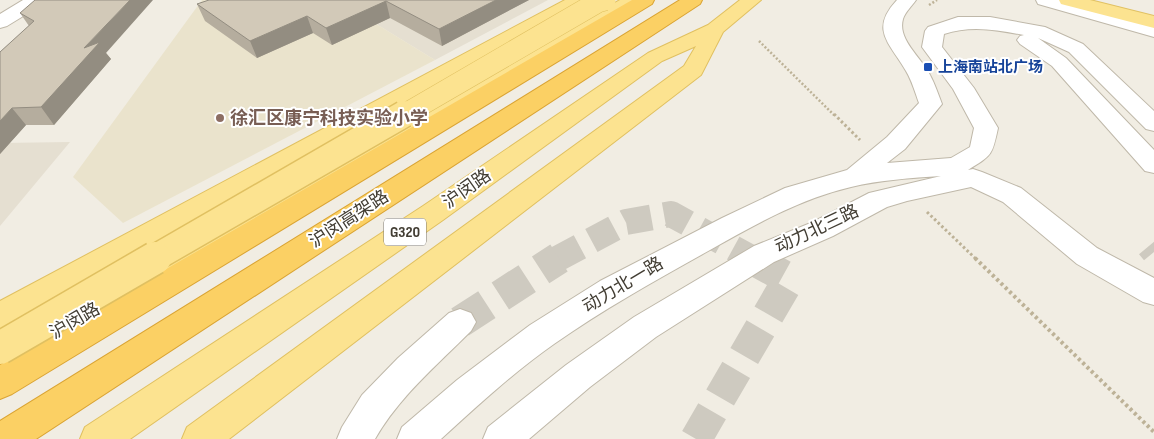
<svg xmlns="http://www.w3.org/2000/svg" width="1154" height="439" font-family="'Sofia Sans Condensed','Noto Sans SC',sans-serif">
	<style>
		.residential { fill: #e5dfd1 }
		.education { fill: #eae3cc }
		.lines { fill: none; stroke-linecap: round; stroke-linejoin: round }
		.minor-tunnel-far1 { stroke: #cecac0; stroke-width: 26; stroke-dasharray: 26 13; stroke-linecap: butt }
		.minor-tunnel { stroke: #cecac0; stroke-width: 32; stroke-dasharray: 32 16; stroke-linecap: butt }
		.minor-casing { stroke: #bfb8a9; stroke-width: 2 }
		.major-casing { stroke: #e0c061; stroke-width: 2 }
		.highway-casing { stroke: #daa434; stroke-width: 2 }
		.path-far2 { stroke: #bdb297; stroke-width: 2.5; stroke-dasharray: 2 2; stroke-linecap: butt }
		.path-far1 { stroke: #bdb297; stroke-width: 3; stroke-dasharray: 2.5 2.5; stroke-linecap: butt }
		.path { stroke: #bdb297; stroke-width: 4; stroke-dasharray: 3 3; stroke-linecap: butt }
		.minor { fill: #fff; fill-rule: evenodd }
		.major { fill: #fce390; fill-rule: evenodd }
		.highway { fill: #fbd064; fill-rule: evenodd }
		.major-bridge-far2-casing { stroke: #e0c061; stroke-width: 22; stroke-linecap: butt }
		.major-bridge-far1-casing { stroke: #e0c061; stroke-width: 29; stroke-linecap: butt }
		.major-bridge-casing { stroke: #e0c061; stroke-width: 35; stroke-linecap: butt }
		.major-bridge-far2 { stroke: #fce390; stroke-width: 21 }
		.major-bridge-far1 { stroke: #fce390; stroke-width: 26 }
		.major-bridge { stroke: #fce390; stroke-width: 32 }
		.wall { fill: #b5ad9e }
		.shaded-wall { fill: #938d81 }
		.building { fill: #d2c9b8; stroke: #938d81 }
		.transit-dot { fill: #1a4fb4; stroke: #fff; stroke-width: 2 }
		.education-dot { fill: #8d6e63; stroke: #fff; stroke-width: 2 }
		.labels { text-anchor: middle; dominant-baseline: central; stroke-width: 4; stroke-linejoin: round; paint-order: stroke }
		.far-transit-label { font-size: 15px; font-weight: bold; fill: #164399; stroke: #fff; text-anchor: start }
		.shield { fill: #fff; stroke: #7b7770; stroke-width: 1 }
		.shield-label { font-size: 16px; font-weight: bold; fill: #423d33 }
		.education-label { font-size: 18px; font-weight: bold; fill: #785e54; stroke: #fff; text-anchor: start }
		.street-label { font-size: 18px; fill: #423d33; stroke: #fff }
	</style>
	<rect width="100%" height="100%" fill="#f1ede3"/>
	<path class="residential" d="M337,0H548L435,60Z
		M70,142L0,226V143Z"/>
	<path class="education" d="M202,0H337L435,60L123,223L73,177Z"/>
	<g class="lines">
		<path class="minor-tunnel-far1" d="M1149,246L1154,252
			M557,259L626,222L671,214L753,259"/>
		<path class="minor-tunnel" d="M460,322L559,258
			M696,439L789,279L751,258"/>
		<defs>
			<path id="minor" d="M23,0H45L43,4L7,26L0,28V14Z
				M897,0H916C912,6 905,12 903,19C897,40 922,58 930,75C935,84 938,94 942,104L905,149L887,163L951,158L970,147L974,128L953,89L922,47L925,31L928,27L958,17H990L1045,27L1083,44L1154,111V131L1146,129L1069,52L1038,38L1066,58L1154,150V173L1145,171L1052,66L1020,44L1017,40L1020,36L1024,35C997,30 971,25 944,34L942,47L974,88L998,128C992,156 992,155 968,170L973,169L982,172L1021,188L1097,248L1154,278V305L1143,302L1077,264L1003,202L971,187L907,201L887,207L833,236L774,262L656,337L590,387L529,439H483L488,427L566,365L634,317L754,246L813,222L869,193L941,176C911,178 880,180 851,187C800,199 754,225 710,250C656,280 604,309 554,344C514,372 477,406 441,439H397L402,427L457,380L530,325L600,281L722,218L785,188L847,170L887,137L919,103C915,92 912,81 906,71C890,43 869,30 897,0Z
				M1036,0H1066L1154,25V37L1038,4Z
				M460,309L471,313L476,322L471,331C437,365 399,397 375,439H337L342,427L362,395L398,358L449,313Z"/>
			<path id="major" d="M565,0H588L586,4L11,325L0,329V301Z
				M620,0H643L641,4L147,295L136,298L125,295L121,286L125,277Z
				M740,0H761L723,32L701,75L229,439H182L187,427L684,66L696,46L662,61L443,220L130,439H80L85,427L423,206L648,53L708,25Z
				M1059,0H1090L1154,16V28L1061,4Z"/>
			<path id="highway" d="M632,0H654L652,4L12,394L0,399V365Z
				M680,0H702L700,4L36,439H0V421Z"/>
		</defs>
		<use href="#minor" class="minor-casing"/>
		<use href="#major" class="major-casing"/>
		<use href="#highway" class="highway-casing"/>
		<path class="path-far2" d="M929,5L937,0
			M759,41L835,116"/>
		<path class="path-far1" d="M834,114L860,140
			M927,212L976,259"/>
		<path class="path" d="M975,258L1154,432"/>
		<use href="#minor" class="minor"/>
		<use href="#major" class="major"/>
		<use href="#highway" class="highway"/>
		<defs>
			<path id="major-bridge-far2" d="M402,116L598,2L605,0"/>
			<path id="major-bridge-far1" d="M153,259L404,114"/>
			<path id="major-bridge" d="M0,348L155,258"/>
		</defs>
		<use href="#major-bridge-far2" class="major-bridge-far2-casing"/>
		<use href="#major-bridge-far1" class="major-bridge-far1-casing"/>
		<use href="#major-bridge" class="major-bridge-casing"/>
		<use href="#major-bridge-far2" class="major-bridge-far2"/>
		<use href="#major-bridge-far1" class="major-bridge-far1"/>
		<use href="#major-bridge" class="major-bridge"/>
	</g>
	<path class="wall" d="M209,0H529L442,46L390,18L332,45L313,33L257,58L205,21L197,4Z
		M20,13L106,53L111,59L54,125H26L0,154V52L29,26Z"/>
	<path class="shaded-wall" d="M130,0H153L106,53L111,59L54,125L41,107L84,48Z
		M496,0H529L442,46L439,29Z
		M386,1L390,18L332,45L326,28Z
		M307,16L313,33L257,58L250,41Z
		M12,108L26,125L0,154V121Z"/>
	<path class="building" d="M35,0H130L84,48L100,42L41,107L12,108L0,121V52L34,21L20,13Z
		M209,0H496L439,29L386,1L326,28L307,16L250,41L197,4Z"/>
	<rect class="transit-dot" x="923" y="62" width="10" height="10" rx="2.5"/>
	<circle class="education-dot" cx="220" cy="118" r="5"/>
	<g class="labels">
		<g class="far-transit-label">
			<text x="938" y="67">上海南站北广场</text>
		</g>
		<rect class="shield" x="384" y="218.5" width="42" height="27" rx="4"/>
		<g class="shield-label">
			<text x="405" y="232">G320</text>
		</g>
		<g class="education-label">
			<text x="230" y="118">徐汇区康宁科技实验小学</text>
		</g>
		<g class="street-label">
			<text transform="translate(467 189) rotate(-35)">沪闵路</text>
			<text transform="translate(349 219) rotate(-33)">沪闵高架路</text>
			<text transform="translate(817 229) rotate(-25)">动力北三路</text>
			<text transform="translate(623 285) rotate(-31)">动力北一路</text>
			<text transform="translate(75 321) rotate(-30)">沪闵路</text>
		</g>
	</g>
</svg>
